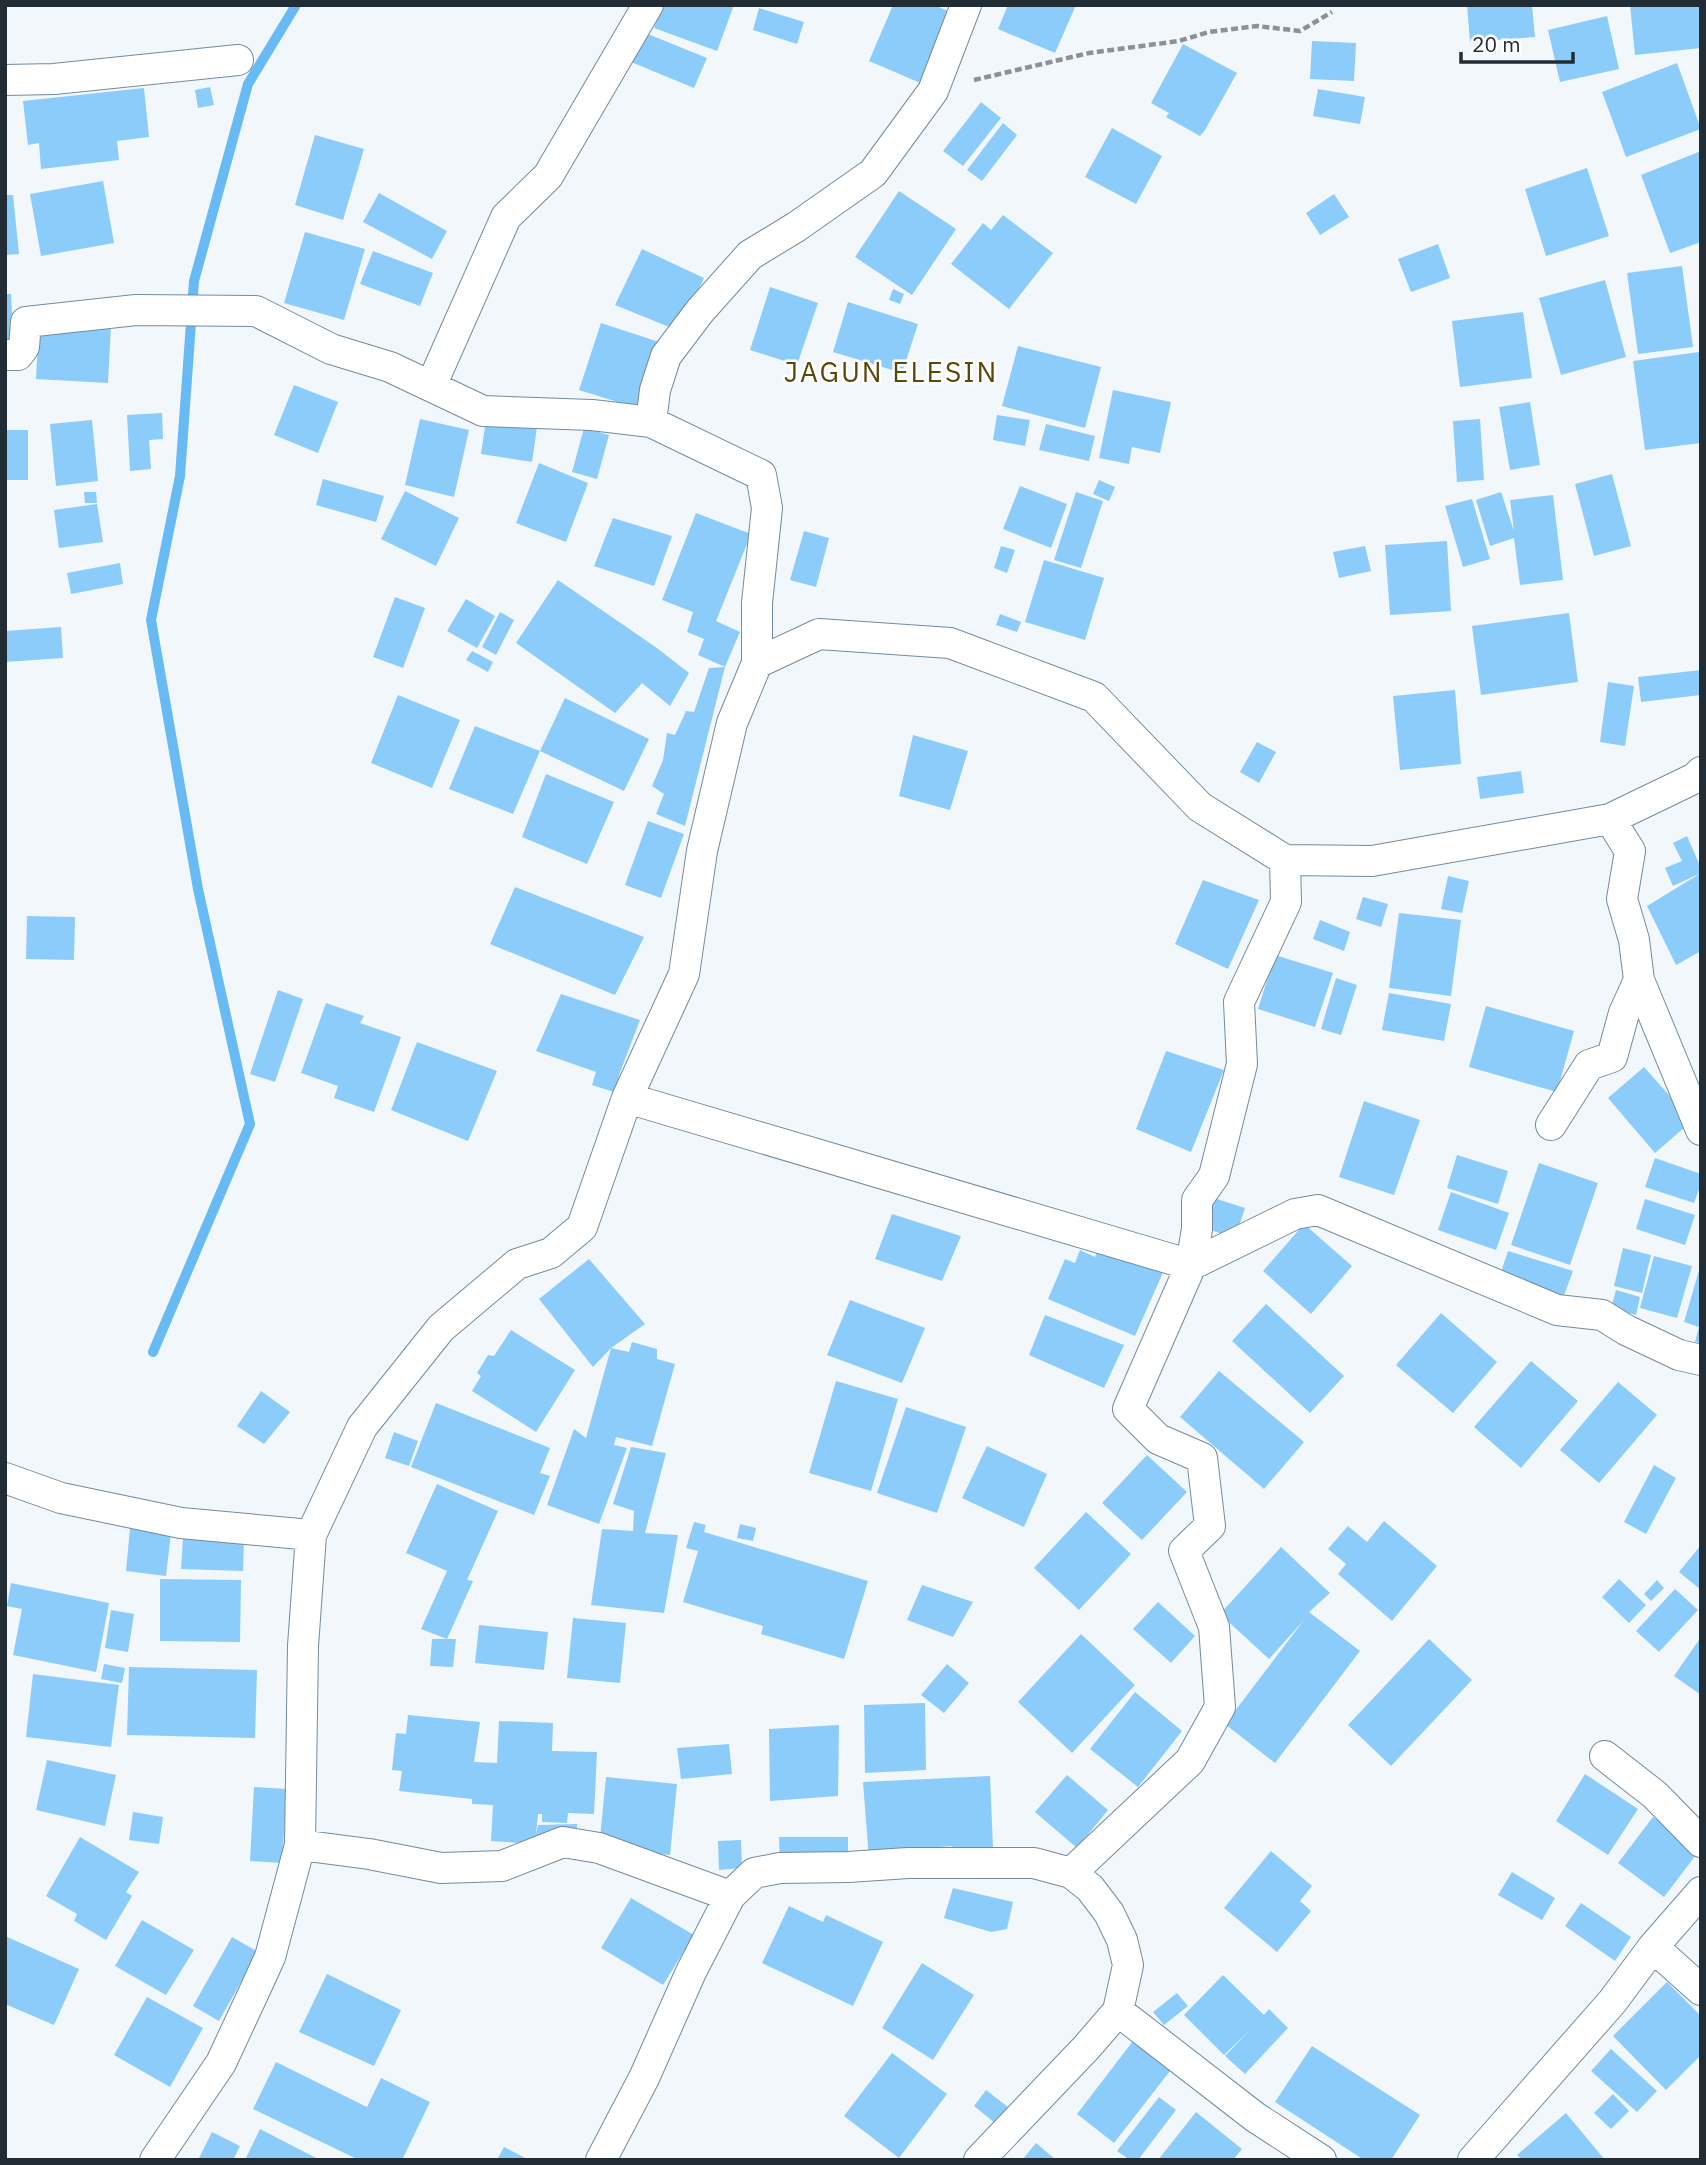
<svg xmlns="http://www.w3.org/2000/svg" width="1706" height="2165" font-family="'IBM Plex Sans',sans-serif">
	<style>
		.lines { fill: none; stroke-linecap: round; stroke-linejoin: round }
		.stream { stroke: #67baf4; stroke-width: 10 }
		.building { fill: #8cccfb }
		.street-casing { stroke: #738b9e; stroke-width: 32 }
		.path { stroke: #8a9198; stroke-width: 4.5; stroke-dasharray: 7 3.5; stroke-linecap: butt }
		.street { stroke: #fff; stroke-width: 30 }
		.labels { text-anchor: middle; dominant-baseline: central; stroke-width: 5; stroke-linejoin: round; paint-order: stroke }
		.quarter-label { font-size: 28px; letter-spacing: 2px; fill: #5a4807; stroke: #fff }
	</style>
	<rect width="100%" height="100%" fill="#f2f7fc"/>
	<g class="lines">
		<path class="stream" d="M153,1352L250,1124L198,889L151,620L180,476L194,281L248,84L296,5"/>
	</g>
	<path class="building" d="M663,5H734L717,51L654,28Z
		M893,5H934L955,14L925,85L869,61Z
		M1008,5H1076L1055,53L998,29Z
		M1467,5H1532L1535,37L1470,42Z
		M1630,5H1701V48L1635,55Z
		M759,8L804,22L797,44L753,30Z
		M1607,16L1619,69L1560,82L1548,30Z
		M643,32L707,58L694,88L631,62Z
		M1312,41L1356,43L1354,81L1310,79Z
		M1183,44L1237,73L1205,130L1200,136L1166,117L1169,113L1151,103Z
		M1677,63L1701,129L1626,157L1602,92Z
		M210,87L214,105L198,108L195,90Z
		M144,88L149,137L117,141L119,160L41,169L39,143L28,145L23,101Z
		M1318,89L1365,97L1360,124L1313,116Z
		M981,102L1001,118L963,166L943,151Z
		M1003,123L1017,135L982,181L967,170Z
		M1112,128L1162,156L1136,204L1085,177Z
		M315,135L364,149L343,220L295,205Z
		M1701,151V242L1670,253L1641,175Z
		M1587,168L1609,236L1546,256L1525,189Z
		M103,181L114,243L41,256L30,194Z
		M899,191L956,229L912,295L855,257Z
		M379,193L447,231L432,259L363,222Z
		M1334,194L1349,217L1320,235L1306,213Z
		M5,195H13L19,254L5,255Z
		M1003,215L1053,253L1009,309L951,264L983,223L991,230Z
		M305,232L365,249L344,320L284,303Z
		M1438,244L1450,278L1411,292L1398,259Z
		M642,249L704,278L679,331L615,305Z
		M373,251L433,273L420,306L360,284Z
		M1682,266L1693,347L1638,354L1627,273Z
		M1605,280L1626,357L1561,375L1539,298Z
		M770,287L818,303L797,365L750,350Z
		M893,289L904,294L900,304L889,300Z
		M5,294H11L14,348L5,349Z
		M848,302L918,324L902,373L833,352Z
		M1523,312L1532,378L1460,387L1452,321Z
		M39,323L111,326L108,383L36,379Z
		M601,323L659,342L637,408L579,390Z
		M1018,346L1101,367L1085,428L1002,406Z
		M1699,352L1701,368V443L1645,450L1633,361Z
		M294,385L338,402L318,453L274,435Z
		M1113,390L1171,402L1160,453L1132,447L1129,464L1099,458Z
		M1530,402L1540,465L1510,470L1499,407Z
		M162,413L163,439L149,440L151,469L130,471L127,415Z
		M997,415L1030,420L1025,446L993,440Z
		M420,419L469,430L454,497L405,485Z
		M1480,419L1484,480L1457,482L1453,421Z
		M92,420L98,481L56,486L50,424Z
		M486,420L537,427L532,462L481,454Z
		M1046,424L1095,436L1089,461L1039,450Z
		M584,428L609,435L597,479L572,472Z
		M5,430H28V480H5Z
		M539,463L588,483L566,542L516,523Z
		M1612,474L1631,546L1594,556L1575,484Z
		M323,479L384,496L376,522L316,505Z
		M1099,480L1115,487L1109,501L1093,494Z
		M1020,486L1067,504L1051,548L1003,529Z
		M405,491L459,518L436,566L381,539Z
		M84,492H96L97,503H85Z
		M1076,492L1103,501L1081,568L1054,560Z
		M1501,492L1514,531L1510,500L1553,495L1563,580L1520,585L1514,538L1490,546L1476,500Z
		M1472,499L1490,559L1463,567L1445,506Z
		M97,504L103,542L59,548L54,510Z
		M696,513L751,534L716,621L740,632L725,667L685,826L656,814L664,794L652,786L663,760L667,733L675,735L686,711L694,712L709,668L725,667L698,655L704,639L687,632L693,612L662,600Z
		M613,518L672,536L654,586L594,566Z
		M804,531L829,538L816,587L790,580Z
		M1447,541L1451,611L1390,615L1385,545Z
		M1001,546L1015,550L1007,573L994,568Z
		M1365,546L1371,571L1339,578L1333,552Z
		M1044,560L1104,578L1085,640L1025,622Z
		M120,563L123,584L71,594L67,573Z
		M558,580L657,648L689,673L670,706L642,683L615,713L516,643Z
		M395,597L425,608L403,668L373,657Z
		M466,599L495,616L477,648L447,631Z
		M500,612L514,620L496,655L482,647Z
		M1569,613L1578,682L1481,695L1472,626Z
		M1000,614L1021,622L1017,632L996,625Z
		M61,627L63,658L5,662V631Z
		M472,651L493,662L488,672L466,660Z
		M1701,670V695L1641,702L1638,677Z
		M1608,682L1634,686L1625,746L1600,742Z
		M1455,690L1461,764L1400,770L1393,696Z
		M398,695L460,720L432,788L371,763Z
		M565,698L649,739L624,791L540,751Z
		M475,726L540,751L513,814L449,789Z
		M913,735L968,751L950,810L899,796Z
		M1257,742L1276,752L1259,783L1240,772Z
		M1521,771L1524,793L1480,799L1477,777Z
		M546,774L614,802L587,864L522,837Z
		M648,821L684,834L661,898L625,885Z
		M1687,836L1701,868V873L1673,886L1665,868L1682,861L1673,843Z
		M1701,873V951L1676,965L1647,906Z
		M1448,876L1469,881L1462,913L1441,909Z
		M1203,880L1259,900L1228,969L1175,944Z
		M515,887L644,937L615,995L490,944Z
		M1363,897L1388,904L1381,927L1356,919Z
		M1399,913L1461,920L1451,996L1389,988Z
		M27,916L75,917L74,960L26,959Z
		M1320,920L1350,932L1344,951L1313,939Z
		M1275,955L1333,973L1315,1027L1258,1009Z
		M1336,978L1357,985L1341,1035L1321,1029Z
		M278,990L303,999L275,1082L250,1074Z
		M1389,993L1451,1004L1444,1041L1382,1030Z
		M561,994L640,1020L619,1075L617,1093L592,1085L596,1072L536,1051Z
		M326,1003L364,1016L360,1023L401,1037L374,1112L334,1098L338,1086L301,1073Z
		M1486,1006L1574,1031L1557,1092L1469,1067Z
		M417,1042L497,1071L468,1141L391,1110Z
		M1166,1051L1224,1070L1191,1152L1136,1129Z
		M1644,1067L1692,1121L1655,1153L1608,1098Z
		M1364,1101L1420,1120L1394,1195L1339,1177Z
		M1457,1155L1508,1171L1498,1204L1447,1188Z
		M1655,1158L1701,1174V1184L1694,1203L1645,1187Z
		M1539,1163L1598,1183L1570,1265L1511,1245Z
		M1451,1192L1509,1213L1496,1250L1438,1230Z
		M1214,1198L1245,1208L1235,1238L1204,1228Z
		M1645,1199L1695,1215L1685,1245L1636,1229Z
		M892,1214L961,1236L942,1281L875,1259Z
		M1304,1224L1352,1266L1311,1314L1263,1271Z
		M1623,1248L1651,1255L1642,1293L1614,1286Z
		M1080,1250L1095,1257L1098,1250L1164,1270L1135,1336L1048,1299L1065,1259L1075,1263Z
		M1508,1251L1573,1271L1563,1298L1499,1278Z
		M1654,1256L1692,1266L1677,1318L1640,1308Z
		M589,1259L645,1324L611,1348L593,1367L539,1299Z
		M1700,1267L1701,1268V1343L1695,1342L1699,1327L1684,1322Z
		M1616,1290L1640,1297L1636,1315L1611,1308Z
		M850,1300L925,1328L902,1383L827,1355Z
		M1266,1304L1344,1376L1310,1413L1232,1341Z
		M1441,1313L1497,1362L1453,1413L1396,1365Z
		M1045,1315L1124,1345L1104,1388L1029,1355Z
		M511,1330L575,1370L536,1432L472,1391L481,1376L477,1373L488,1355L494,1356Z
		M632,1342L657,1349V1359L675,1364L652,1446L616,1437L614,1445L627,1448L599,1524L547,1505L574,1429L586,1438L611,1348L629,1352Z
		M1531,1361L1578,1401L1521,1468L1474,1427Z
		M1219,1371L1304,1442L1264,1489L1180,1417Z
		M836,1381L898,1399L871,1491L809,1473Z
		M1618,1382L1657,1415L1599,1483L1560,1450Z
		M261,1391L290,1412L264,1444L237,1426Z
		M436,1403L550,1448L540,1473L550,1476L534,1515L411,1467Z
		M906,1407L966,1427L937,1513L877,1493Z
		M394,1432L418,1441L409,1466L385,1458Z
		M987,1446L1047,1474L1024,1527L962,1498Z
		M631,1447L666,1453L645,1533L678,1535L664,1613L591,1605L602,1529L633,1531L634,1511L613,1504Z
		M1147,1455L1187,1492L1142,1540L1102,1503Z
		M1654,1465L1676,1478L1646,1534L1624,1522Z
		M437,1484L498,1511L467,1580L473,1581L447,1639L421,1629L447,1571L406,1553Z
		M1086,1512L1131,1554L1079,1610L1034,1568Z
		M1384,1521L1437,1566L1392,1621L1338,1574L1346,1564L1328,1549L1348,1526L1367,1542Z
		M694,1522L706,1525L704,1532L868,1581L844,1659L761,1634L763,1626L683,1602L698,1551L686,1548Z
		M740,1524L756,1528L753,1541L737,1538Z
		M130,1528L171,1533L166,1576L126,1571Z
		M183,1538L244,1540L243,1571L181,1569Z
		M1701,1545V1590L1679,1572Z
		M1281,1547L1330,1593L1309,1612L1360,1651L1275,1763L1225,1724L1304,1620L1269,1659L1220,1614Z
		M160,1579L241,1580L240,1642L160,1641Z
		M1619,1579L1646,1605L1629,1623L1602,1597Z
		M1657,1580L1664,1588L1651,1601L1644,1594Z
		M11,1583L109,1603L96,1672L13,1655L22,1609L7,1606Z
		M922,1585L973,1602L953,1637L907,1620Z
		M1675,1589L1698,1610L1659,1652L1636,1631Z
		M1158,1602L1195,1636L1171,1663L1133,1629Z
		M111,1610L134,1614L128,1652L105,1648Z
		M573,1618L626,1623L620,1683L567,1678Z
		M479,1625L548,1632L544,1670L475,1663Z
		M1081,1634L1135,1685L1072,1753L1018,1702Z
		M1701,1637V1695L1674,1676Z
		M432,1639H456L453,1667L430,1666Z
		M1429,1639L1472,1680L1391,1766L1348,1725Z
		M104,1664L125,1668L122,1683L101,1679Z
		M947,1664L969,1683L944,1713L921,1695Z
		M129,1667L257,1670L255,1738L127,1735Z
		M33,1674L119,1685L111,1747L26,1737Z
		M1135,1692L1182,1731L1138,1787L1090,1749Z
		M925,1703L926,1770L865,1773L864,1705Z
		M408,1715L480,1722L474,1762L497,1763L499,1721L553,1723L552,1751L597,1752L594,1814L568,1813L567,1823L542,1822V1814H538L536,1835L538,1825L577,1824V1852L536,1844L491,1841L493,1805L472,1804V1799L399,1791L402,1771L392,1770L396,1733L406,1734Z
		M839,1725L838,1796L770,1801L769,1729Z
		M729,1744L732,1774L681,1779L677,1748Z
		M47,1760L116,1775L105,1826L36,1810Z
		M1585,1774L1638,1809L1608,1855L1556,1821Z
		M1067,1775L1108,1810L1077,1848L1035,1812Z
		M990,1776L993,1847H984V1852L954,1854L952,1846L939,1847L940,1853L869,1859L863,1782Z
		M606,1777L677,1784L670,1855L599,1848Z
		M254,1787L287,1789L282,1863L250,1861Z
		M133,1812L163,1817L159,1844L129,1840Z
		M1653,1817L1699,1851L1664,1897L1618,1863Z
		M80,1837L139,1872L126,1892L132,1896L106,1940L74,1921L77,1914L46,1896Z
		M779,1837H848V1867L780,1868Z
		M741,1840L742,1868L719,1870L718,1841Z
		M1271,1851L1312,1886L1300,1901L1311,1911L1277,1952L1224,1908Z
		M1512,1872L1555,1898L1542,1920L1498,1895Z
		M953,1888L1013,1902L1007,1929L991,1932L944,1918Z
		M631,1898L694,1935L663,1985L601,1948Z
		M1581,1903L1631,1937L1615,1961L1565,1926Z
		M789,1906L823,1922L826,1915L883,1942L853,2006L762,1963Z
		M142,1920L194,1950L166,1995L115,1966Z
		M5,1936L79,1969L54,2025L5,2004Z
		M232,1937L258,1952L219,2021L193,2006Z
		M922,1963L974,1995L933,2060L882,2028Z
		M327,1974L401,2010L374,2066L299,2032Z
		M1223,1975L1264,2015L1269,2009L1288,2028L1245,2074L1225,2056L1249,2031L1224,2055L1184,2015Z
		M1667,1982L1701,2016V2055L1666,2090L1613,2036Z
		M1177,1993L1188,2006L1164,2025L1153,2012Z
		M147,1997L203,2028L170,2087L114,2055Z
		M1133,2041L1170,2071L1114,2143L1077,2114Z
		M1312,2046L1420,2115L1391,2160H1364L1275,2102Z
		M1611,2049L1657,2091L1637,2112L1591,2071Z
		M892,2053L947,2094L899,2158L844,2116Z
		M276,2062L367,2107L381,2078L430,2102L402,2160H359L253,2109Z
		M986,2090L1008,2107L995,2123L974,2106Z
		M1613,2094L1629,2111L1611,2129L1594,2113Z
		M1159,2097L1176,2110L1138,2160H1130L1117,2151Z
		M1196,2112L1242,2149L1233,2160H1158Z
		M1566,2113L1605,2160H1522L1517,2155Z
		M260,2129L320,2160H245Z
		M212,2132L240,2146L233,2160H198Z
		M1036,2143L1056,2160H1022Z
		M504,2147L529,2160H497Z"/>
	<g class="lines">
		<defs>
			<path id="street" d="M5,80L54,79L238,60
				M5,355H18L24,347L26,322L136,310L256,311L331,349L390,367L483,411L592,415L651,422L761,475L767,508L757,603V663
				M431,386L506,217L548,176L648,5
				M651,422L655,390L666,356L700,311L750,255L796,227L873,173L933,91L966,5
				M1639,980L1701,1130
				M627,1098L1191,1265L1295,1214L1318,1210L1557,1310L1602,1315L1626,1330L1679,1355L1701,1360
				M1551,1125L1589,1065L1612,1057L1624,1013L1639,980L1634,940L1622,899L1630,851L1610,819
				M5,1478L61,1498L181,1523L311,1535
				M1605,1756L1655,1795L1701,1842
				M300,1845L369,1854L441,1868L502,1866L563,1842L599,1848L730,1896
				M1071,1873L1190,1761L1220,1707L1214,1627L1184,1551L1210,1526L1202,1458L1158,1439L1128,1409L1191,1265L1197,1229V1200L1214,1176L1242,1064L1239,1002L1286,902L1285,860
				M1653,1947L1701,1990
				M1118,2011L1255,2117L1321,2160
				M155,2160L221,2063L254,1992L270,1957L300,1845L303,1646L311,1535L362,1427L441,1328L517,1264L551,1253L582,1227L627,1098L684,974L702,851L732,723L757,663L819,634L950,643L1094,697L1200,807L1285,860L1372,861L1610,819L1695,778L1701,772
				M601,2160L644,2078L691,1972L730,1896L754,1873L780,1868L848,1867L908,1863H1034L1071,1873L1090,1888L1109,1913L1122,1940L1128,1965L1118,2011L1086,2048L979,2160
				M1473,2160L1612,2002L1653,1947L1701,1892"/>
		</defs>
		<use href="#street" class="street-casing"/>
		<path class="path" d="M974,80L1089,53L1179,41L1209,32L1257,26L1300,31L1332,12"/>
		<use href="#street" class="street"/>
	</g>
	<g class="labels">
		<g class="quarter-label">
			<text x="891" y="371">JAGUN ELESIN</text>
		</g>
	</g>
	<rect width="1706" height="2165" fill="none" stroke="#222c34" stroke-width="14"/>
	<path d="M1461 52v10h112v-10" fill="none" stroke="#222c34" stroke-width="3.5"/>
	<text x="1472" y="52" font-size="21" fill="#222c34" stroke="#ffffff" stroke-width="5" paint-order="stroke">20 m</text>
</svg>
